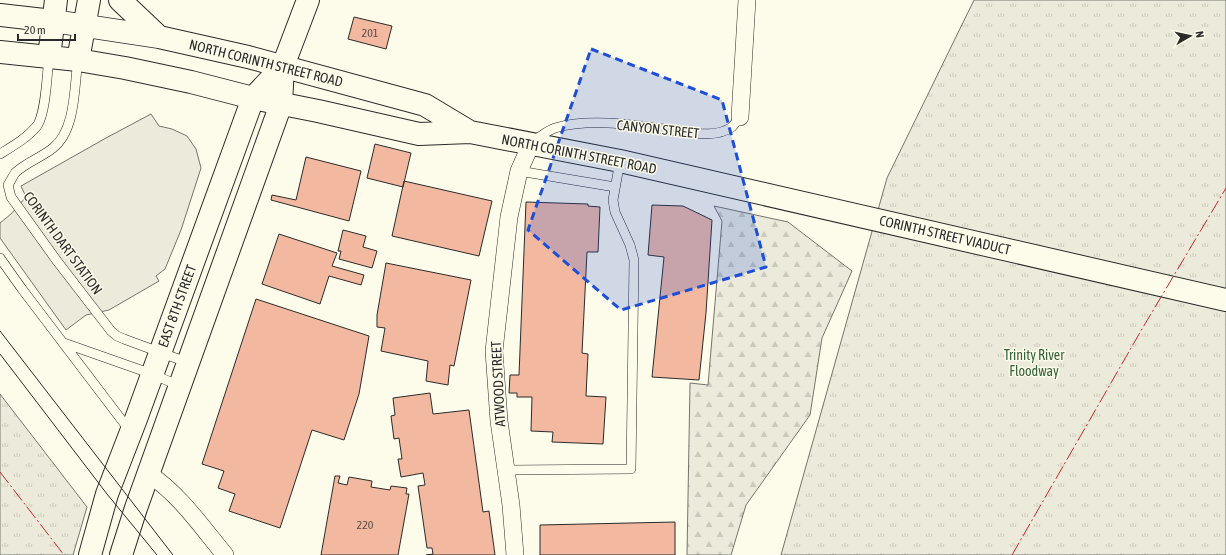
<svg xmlns="http://www.w3.org/2000/svg" width="1226" height="555" font-family="'Asap Condensed',sans-serif">
	<style>
		.grass { fill: url(#grass-tufts); stroke: #74746e }
		.forest { fill: url(#forest-firs); stroke: #74746e }
		.parking { fill: #eceadb; stroke: #74746e }
		.building { fill: #f2b8a0; stroke: #2b2b2b }
		.lines { fill: none; stroke-linecap: round; stroke-linejoin: round }
		.lane-casing { stroke: #2b2b2b; stroke-width: 10 }
		.street-casing { stroke: #2b2b2b; stroke-width: 18 }
		.secondary-casing { stroke: #2b2b2b; stroke-width: 24 }
		.lane { stroke: #fdfbea; stroke-width: 9 }
		.street { stroke: #fdfbea; stroke-width: 17 }
		.secondary { stroke: #fdfbea; stroke-width: 22 }
		.tram { stroke: #2b2b2b; stroke-width: 1 }
		.power { stroke: #c62828; stroke-width: 1; stroke-dasharray: 14 3 2 3; stroke-linecap: butt }
		.marked { fill: #1d4ed8; fill-opacity: 0.2; stroke: #1d4ed8; stroke-width: 3; stroke-dasharray: 8 5; stroke-linejoin: round }
		.labels { text-anchor: middle; dominant-baseline: central; stroke-width: 3; stroke-linejoin: round; paint-order: stroke }
		.number-label { font-size: 12px; fill: #5d4e48 }
		.street-label { font-size: 14px; fill: #2b2b2b; stroke: #fdfbea }
		.park-label { font-size: 14px; fill: #34623c; stroke: #fdfbea }
	</style>
	<defs>
		<pattern id="grass-tufts" width="24" height="20" patternUnits="userSpaceOnUse"><rect width="24" height="20" fill="#ecebdb"/><path d="M3 7l-1-3M5 7V3M7 7l1-3M15 17l-1-3M17 17v-4M19 17l1-3" fill="none" stroke="#cbcabc"/></pattern>
		<pattern id="forest-firs" width="22" height="20" patternUnits="userSpaceOnUse"><rect width="22" height="20" fill="#ecebdb"/><path d="M5 1l3.5 6h-7zM16 11l3.5 6h-7z" fill="#cbcabc"/></pattern>
	</defs>
	<rect width="100%" height="100%" fill="#fdfbea"/>
	<path class="grass" d="M974,0H1226V555H781L887,178Z
		M0,394L87,507L73,555H0Z"/>
	<path class="forest" d="M714,206L788,222L852,271L822,338L810,415L746,505L731,555H687L690,383L708,385L722,221Z"/>
	<path class="parking" d="M151,114L159,126L172,129L187,136L196,149L201,168L181,230L165,269L156,276L159,281L109,310L86,315L66,330L0,238V223L11,214L26,197L21,186L106,138Z"/>
	<path class="building" d="M354,17L392,26L386,49L348,39Z
		M375,144L411,153L403,187L367,178Z
		M306,157L361,171L349,221L271,200L272,195L296,200Z
		M404,181L492,201L479,256L392,236Z
		M526,202L588,204V206L600,207L598,252H587L582,353L588,354L586,396L606,397L603,444L552,442L553,432L531,431L532,397H517V393H509L510,375H519Z
		M652,205L683,206L712,220L706,313L699,380L652,377L664,257L648,255Z
		M343,230L366,236L363,247L377,251L372,268L339,259L341,251H338Z
		M279,234L337,253L332,266L364,275L361,285L329,276L320,304L262,284Z
		M386,263L471,280L454,366L450,365L448,385L426,381L428,361L381,351L385,328L377,327V315Z
		M256,299L369,336L359,394L344,440L312,430L280,528L229,511L235,494L218,488L224,471L202,464Z
		M430,393L433,414L469,410L483,512L489,511L495,555H426L433,554L432,548H427L418,486L425,485L423,473L401,477L398,459H402L399,438L394,439L391,416L395,415L393,398Z
		M335,476H340L338,483L347,485L349,477L372,481L371,487L390,490L391,486L407,488L406,494H409L398,555H321Z
		M675,522V555H540V525Z"/>
	<g class="lines">
		<defs>
			<path id="lane" d="M78,60C74,87 76,130 53,148C42,157 27,162 16,172C13,175 11,181 8,185L11,197L57,261L111,331L117,336L124,339L189,363
				M532,143C539,137 546,131 555,128C592,117 640,126 678,131C694,133 716,138 732,127C735,124 737,120 740,117
				M0,154C13,146 27,138 37,126C46,113 47,74 49,57
				M519,171L615,187
				M0,258L22,289L130,431
				M64,343L152,374L180,386
				M506,470L631,469L634,260L630,245L615,212L613,200L620,161"/>
			<path id="street" d="M740,117L747,0
				M149,474C180,495 201,526 225,555
				M515,555L511,505L499,421L494,351L509,217L519,171L531,144"/>
			<path id="secondary" d="M120,0L159,37
				M0,15L53,21L159,37L248,57L425,105L470,132
				M0,52L78,60L125,68L191,82L253,98L318,111L419,134L470,132L620,161L1226,300
				M49,57L56,0
				M78,60L89,0
				M90,555L107,494L136,419L253,98L283,66
				M121,555L136,508L281,104L283,66L308,0"/>
		</defs>
		<use href="#lane" class="lane-casing"/>
		<use href="#street" class="street-casing"/>
		<use href="#secondary" class="secondary-casing"/>
		<use href="#lane" class="lane"/>
		<use href="#street" class="street"/>
		<use href="#secondary" class="secondary"/>
		<path class="tram" d="M0,331L173,555
			M0,354L107,494L157,555"/>
		<path class="power" d="M0,472L64,555
			M1012,555L1142,329L1226,188"/>
	</g>
	<path class="marked" d="M591,49L722,100L766,267L621,310L528,230Z"/>
	<g class="labels">
		<g class="number-label">
			<text x="370" y="33">201</text>
			<text x="365" y="525">220</text>
		</g>
		<g class="street-label">
			<text transform="translate(266 63) rotate(14)">NORTH CORINTH STREET ROAD</text>
			<text transform="translate(658 129) rotate(6)">CANYON STREET</text>
			<text transform="translate(579 154) rotate(11)">NORTH CORINTH STREET ROAD</text>
			<text transform="translate(945 235) rotate(13)">CORINTH STREET VIADUCT</text>
			<text transform="translate(63 243) rotate(54)">CORINTH DART STATION</text>
			<text transform="translate(177 306) rotate(-70)">EAST 8TH STREET</text>
			<text transform="translate(498 384) rotate(-93)">ATWOOD STREET</text>
		</g>
		<g class="park-label">
			<text x="1034" y="355">Trinity River<tspan x="1034" dy="16">Floodway</tspan></text>
		</g>
	</g>
	<g transform="translate(1190 36) rotate(81)" stroke="#fdfbea" stroke-width="3" paint-order="stroke">
	<path d="M0-3L7 15L0 10L-7 15Z" fill="#2b2b2b"/>
	<text y="-6" font-size="11" font-weight="bold" text-anchor="middle" fill="#2b2b2b">N</text>
	</g>
	<path d="M18 34v6h57v-6" fill="none" stroke="#2b2b2b" stroke-width="2"/>
	<text x="24" y="34" font-size="12" fill="#2b2b2b" stroke="#fdfbea" stroke-width="3" paint-order="stroke">20 m</text>
</svg>
